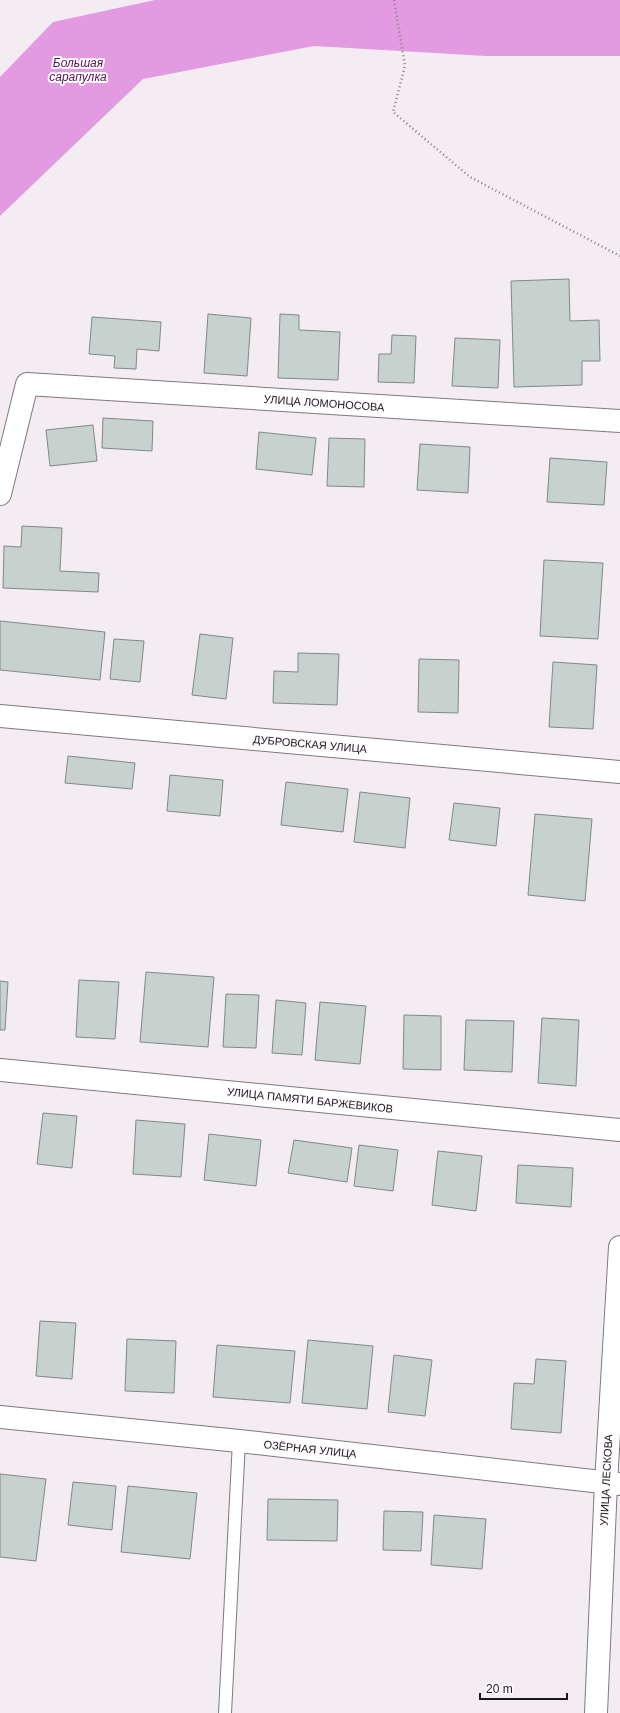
<svg xmlns="http://www.w3.org/2000/svg" width="620" height="1713" font-family="Arial,sans-serif">
	<style>
		.water { fill: #e29ae0 }
		.building { fill: #c7d1ce; stroke: #818987 }
		.lines { fill: none; stroke-linecap: round; stroke-linejoin: round }
		.lane-casing { stroke: #7f797e; stroke-width: 14 }
		.street-casing { stroke: #7f797e; stroke-width: 24 }
		.secondary-casing { stroke: #7f797e; stroke-width: 24 }
		.path { stroke: #858185; stroke-width: 2.5; stroke-dasharray: 1 3; stroke-linecap: butt }
		.lane { stroke: #fff; stroke-width: 12 }
		.street { stroke: #fff; stroke-width: 22 }
		.secondary { stroke: #fff; stroke-width: 22 }
		.labels { text-anchor: middle; dominant-baseline: central; stroke-width: 4; stroke-linejoin: round; paint-order: stroke }
		.street-label { font-size: 11px; fill: #1a181a; stroke: #fefafe }
		.water-label { font-size: 12px; font-style: italic; fill: #531353; stroke: #fefafe }
	</style>
	<rect width="100%" height="100%" fill="#f3ecf2"/>
	<path class="water" d="M155,0H620V56H486L314,46L143,79L0,216V77L53,22Z"/>
	<path class="building" d="M569,279L570,321L599,320L600,361H582V385L514,387L511,281Z
		M208,314L251,318L247,376L204,373Z
		M280,314L299,315V330L340,332L338,380L278,378Z
		M92,317L161,322L159,351L137,349L136,369L114,368L115,356L89,354Z
		M392,335L416,336L414,383L378,382L379,354H391Z
		M455,338L500,340L498,388L452,386Z
		M103,418L153,421L152,451L102,448Z
		M93,425L97,461L50,466L46,430Z
		M259,432L316,438L312,475L256,469Z
		M329,438L365,439L364,487L327,486Z
		M420,444L470,447L468,493L417,490Z
		M550,458L607,462L604,505L547,502Z
		M22,526L62,528L60,571L99,573L98,592L3,588L4,546L21,547Z
		M544,560L603,563L598,639L540,636Z
		M0,621L105,632L100,680L0,670Z
		M200,634L233,638L226,699L192,695Z
		M114,639L144,641L140,682L110,679Z
		M298,653L339,654L337,705L273,703L274,671L298,672Z
		M419,659L459,660L458,713L418,712Z
		M553,662L597,665L593,729L549,727Z
		M68,756L135,763L132,789L65,783Z
		M170,775L223,780L220,816L167,811Z
		M286,782L348,789L343,832L281,825Z
		M360,792L410,798L405,848L354,842Z
		M454,803L500,808L496,846L449,840Z
		M535,814L592,819L585,901L528,895Z
		M146,972L214,977L208,1047L140,1042Z
		M79,980L119,982L115,1039L76,1037Z
		M0,981L8,982L5,1030H0Z
		M226,994L259,995L256,1048L223,1047Z
		M276,1000L306,1003L302,1055L272,1053Z
		M320,1002L366,1006L360,1064L315,1060Z
		M404,1015L441,1016V1070L403,1069Z
		M542,1018L579,1020L576,1086L538,1083Z
		M466,1020L514,1021L512,1072L464,1070Z
		M43,1113L77,1116L72,1168L37,1164Z
		M136,1120L185,1124L181,1177L133,1174Z
		M209,1134L261,1140L256,1186L204,1180Z
		M294,1140L352,1148L347,1182L288,1173Z
		M359,1145L398,1150L393,1191L354,1186Z
		M438,1151L482,1156L476,1211L432,1205Z
		M518,1165L573,1168L571,1207L516,1203Z
		M40,1321L76,1323L72,1379L36,1376Z
		M127,1339L176,1341L174,1393L125,1391Z
		M308,1340L373,1346L367,1409L302,1403Z
		M217,1345L295,1351L290,1403L213,1397Z
		M394,1355L432,1360L425,1416L388,1412Z
		M536,1359L566,1361L561,1433L511,1429L514,1383L534,1384Z
		M0,1474L46,1479L36,1561L0,1557Z
		M73,1482L116,1486L112,1530L68,1525Z
		M128,1486L197,1493L190,1559L121,1552Z
		M268,1499L338,1500L337,1541L267,1540Z
		M384,1511L423,1512L421,1551L383,1550Z
		M434,1515L486,1519L482,1569L431,1565Z"/>
	<g class="lines">
		<defs>
			<path id="lane" d="M225,1713L239,1441"/>
			<path id="street" d="M0,494L27,384L620,421
				M0,716L620,772
				M0,1070L620,1130
				M0,1417L239,1441L620,1484"/>
			<path id="secondary" d="M596,1713L606,1483L620,1247"/>
		</defs>
		<use href="#lane" class="lane-casing"/>
		<use href="#street" class="street-casing"/>
		<use href="#secondary" class="secondary-casing"/>
		<path class="path" d="M394,0L405,66L393,112L470,177L620,256"/>
		<use href="#lane" class="lane"/>
		<use href="#street" class="street"/>
		<use href="#secondary" class="secondary"/>
	</g>
	<g class="labels">
		<g class="street-label">
			<text transform="translate(324 403) rotate(4)">УЛИЦА ЛОМОНОСОВА</text>
			<text transform="translate(310 744) rotate(5)">ДУБРОВСКАЯ УЛИЦА</text>
			<text transform="translate(310 1100) rotate(6)">УЛИЦА ПАМЯТИ БАРЖЕВИКОВ</text>
			<text transform="translate(310 1449) rotate(6)">ОЗЁРНАЯ УЛИЦА</text>
			<text transform="translate(606 1480) rotate(-87)">УЛИЦА ЛЕСКОВА</text>
		</g>
		<g class="water-label">
			<text x="78" y="63">Большая<tspan x="78" dy="14">сарапулка</tspan></text>
		</g>
	</g>
	<path d="M480 1693v6h87v-6" fill="none" stroke="#1a181a" stroke-width="2"/>
	<text x="486" y="1693" font-size="12" fill="#1a181a" stroke="#fefafe" stroke-width="3" paint-order="stroke">20 m</text>
</svg>
